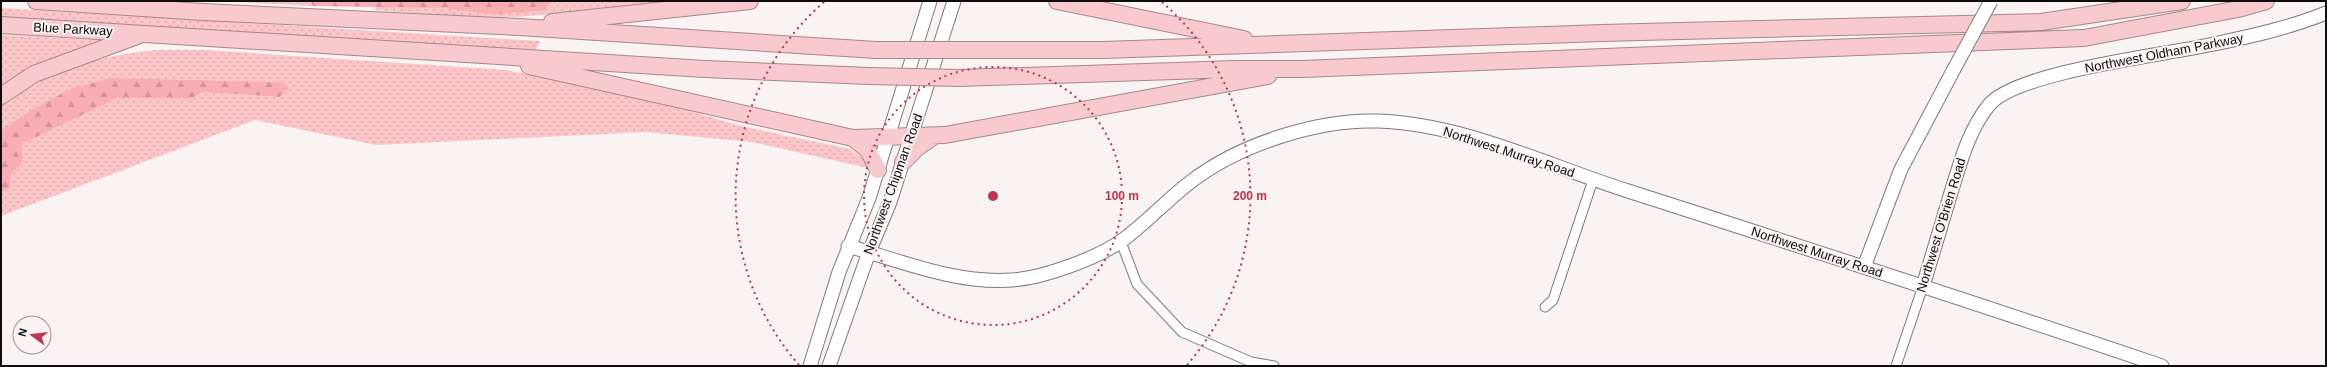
<svg xmlns="http://www.w3.org/2000/svg" width="2327" height="367" font-family="Helvetica,sans-serif">
	<style>
		.grass { fill: url(#grass-dots) }
		.forest { fill: url(#forest-firs) }
		.lines { fill: none; stroke-linecap: round; stroke-linejoin: round }
		.street-casing { stroke: #7f7a7a; stroke-width: 11 }
		.secondary-casing { stroke: #7f7a7a; stroke-width: 15 }
		.highway-casing { stroke: #a68889; stroke-width: 18 }
		.street { stroke: #fff; stroke-width: 9 }
		.secondary { stroke: #fff; stroke-width: 13 }
		.highway { stroke: #f8cacd; stroke-width: 16 }
		.secondary-bridge-casing { stroke: #7f7a7a; stroke-width: 15; stroke-linecap: butt }
		.highway-bridge-casing { stroke: #a68889; stroke-width: 18; stroke-linecap: butt }
		.secondary-bridge { stroke: #fff; stroke-width: 13 }
		.highway-bridge { stroke: #f8cacd; stroke-width: 16 }
		.ring { fill: none; stroke: #c2324f; stroke-width: 2; stroke-dasharray: 2 4 }
		.labels { text-anchor: middle; dominant-baseline: central; stroke-width: 4; stroke-linejoin: round; paint-order: stroke }
		.street-label { font-size: 13px; fill: #0e0c0c; stroke: #f9f3f3 }
		.centre { fill: #c2324f; stroke: #f9f3f3; stroke-width: 2 }
		.ring-label { font-size: 12px; text-anchor: middle; font-weight: bold; fill: #c2324f; stroke: #f9f3f3; stroke-width: 4; stroke-linejoin: round; paint-order: stroke }
	</style>
	<defs>
		<pattern id="grass-dots" width="8" height="8" patternUnits="userSpaceOnUse"><rect width="8" height="8" fill="#fcc6c9"/><path d="M2 2h.1M6 6h.1" fill="none" stroke="#d7a9ab" stroke-width="1.8" stroke-linecap="round"/></pattern>
		<pattern id="forest-firs" width="22" height="20" patternUnits="userSpaceOnUse"><rect width="22" height="20" fill="#faaeb3"/><path d="M5 1l3.5 6h-7zM16 11l3.5 6h-7z" fill="#d59499"/></pattern>
	</defs>
	<rect width="100%" height="100%" fill="#f9f3f3"/>
	<path class="grass" d="M230,1H309L313,6L235,2Z
		M553,1H701L518,17L449,16L375,10V7C397,7 420,6 443,8C481,11 511,17 549,7Z
		M1,8L540,41L536,50L1,18Z
		M1,35L112,41L1,90Z
		M156,50H207L506,70L642,97L741,126L850,149L861,157L868,168L752,142L646,132L376,145L255,120L1,216V192L11,188L10,176L22,163V144L118,98L190,99L203,92L279,97L290,88L283,82L111,78L28,112L1,130V104C48,72 99,55 156,50Z"/>
	<path class="forest" d="M309,1H553L543,11L493,14L441,8L313,6Z
		M111,78L283,82L290,88L279,97L203,92L190,99L118,98L22,144V163L10,176L11,188L1,192V130L28,112L72,88Z"/>
	<g class="lines">
		<defs>
			<path id="street" d="M1121,242L1137,284L1182,332L1251,362L1274,366
				M1545,307L1553,300L1593,180
				M1896,366L1923,286"/>
			<path id="secondary" d="M848,246C901,261 956,284 1012,280C1043,278 1099,258 1124,239C1148,221 1169,198 1193,180C1241,144 1318,119 1378,121C1464,124 1546,165 1628,191C1806,248 1985,306 2162,366
				M1864,267L1901,169L1954,69
				M1923,286C1932,256 1941,226 1950,196C1960,164 1968,131 1989,105C2016,72 2163,55 2209,45C2248,37 2289,28 2326,13
				M810,366L839,272L869,198L930,1
				M829,366L869,252L890,202L954,1"/>
			<path id="highway" d="M36,1L203,12L519,27L876,50
				M1057,1L1244,39
				M552,22L750,1
				M1,25L705,69L869,76
				M972,50H1103L1602,33L2041,22L2182,1
				M529,66L853,138L945,135L1268,76
				M960,78L1236,69H1302L2084,38L2238,9L2266,1
				M1,96L34,74L137,36
				M853,138L868,150L878,170
				M903,162L917,148L934,136"/>
		</defs>
		<use href="#street" class="street-casing"/>
		<use href="#secondary" class="secondary-casing"/>
		<use href="#highway" class="highway-casing"/>
		<use href="#street" class="street"/>
		<use href="#secondary" class="secondary"/>
		<use href="#highway" class="highway"/>
		<defs>
			<path id="secondary-bridge" d="M1954,69L1991,1"/>
			<path id="highway-bridge" d="M876,50H972
				M869,76L960,78"/>
		</defs>
		<use href="#secondary-bridge" class="secondary-bridge-casing"/>
		<use href="#highway-bridge" class="highway-bridge-casing"/>
		<use href="#secondary-bridge" class="secondary-bridge"/>
		<use href="#highway-bridge" class="highway-bridge"/>
	</g>
	<g class="ring">
		<circle cx="993" cy="196" r="129"/>
		<path d="M799 365A257 257 0 0 1 824 2M1162 2A257 257 0 0 1 1187 365"/>
	</g>
	<g class="labels">
		<g class="street-label">
			<text transform="translate(73 29) rotate(3)">Blue Parkway</text>
			<text transform="translate(2164 53) rotate(-11)">Northwest Oldham Parkway</text>
			<text transform="translate(1509 152) rotate(18)">Northwest Murray Road</text>
			<text transform="translate(893 184) rotate(-70)">Northwest Chipman Road</text>
			<text transform="translate(1941 225) rotate(-73)">Northwest O'Brien Road</text>
			<text transform="translate(1817 252) rotate(18)">Northwest Murray Road</text>
		</g>
	</g>
	<circle cx="993" cy="196" r="6" class="centre"/>
	<g class="ring-label">
		<text x="1122" y="200">100 m</text>
		<text x="1250" y="200">200 m</text>
	</g>
	<rect width="2327" height="367" fill="none" stroke="#0e0c0c" stroke-width="4"/>
	<g transform="translate(32 335) rotate(285)"><circle r="19" fill="#f9f3f3" stroke="#9b9797"/>
	<path d="M0-3L7 15L0 10L-7 15Z" fill="#c2324f"/>
	<text y="-6" font-size="11" font-weight="bold" text-anchor="middle" fill="#0e0c0c">N</text>
	</g>
</svg>
